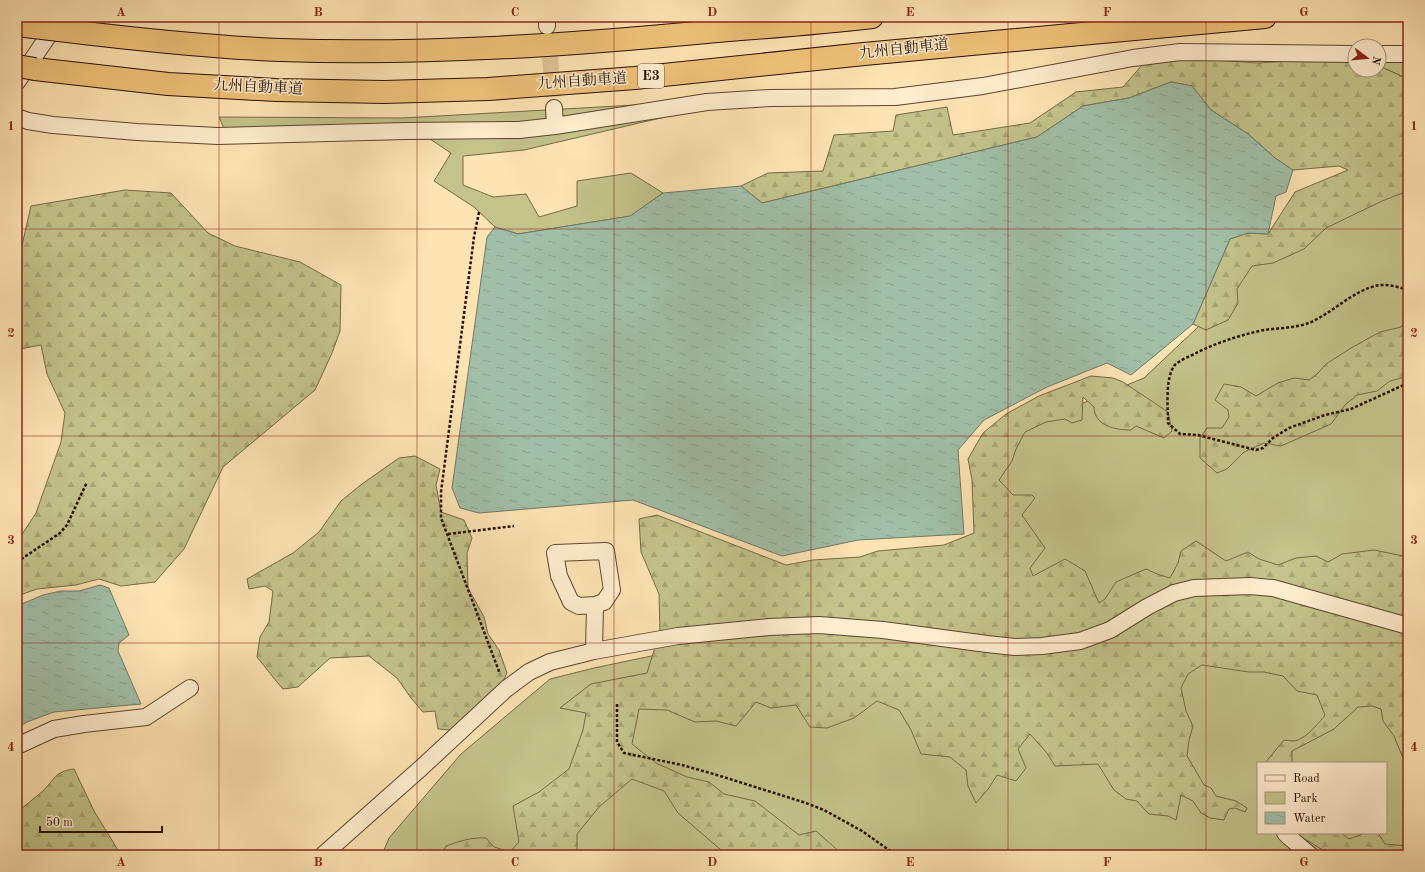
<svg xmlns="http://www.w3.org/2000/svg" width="1425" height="872" font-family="'Old Standard TT','Noto Serif JP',serif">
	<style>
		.green { fill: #c3c38a; stroke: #766945; fill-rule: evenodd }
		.forest { fill: url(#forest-firs); stroke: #766945 }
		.water { fill: url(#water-ripples); stroke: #717965 }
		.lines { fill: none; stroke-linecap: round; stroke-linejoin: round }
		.minor-tunnel { stroke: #dec498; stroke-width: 16; stroke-dasharray: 16 8; stroke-linecap: butt }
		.minor-casing { stroke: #5e442d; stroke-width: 18 }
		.highway-casing { stroke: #280f00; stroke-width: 24 }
		.path { stroke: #280f00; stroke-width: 2.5; stroke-dasharray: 3 2; stroke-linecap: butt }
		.minor { stroke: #feedce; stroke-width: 16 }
		.highway { stroke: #efc27a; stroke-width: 22 }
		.highway-bridge-casing { stroke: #280f00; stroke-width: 24; stroke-linecap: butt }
		.highway-bridge { stroke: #efc27a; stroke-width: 22 }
		.grid { fill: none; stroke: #8f2418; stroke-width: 1; stroke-opacity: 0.55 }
		.labels { text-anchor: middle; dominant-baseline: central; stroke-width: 3; stroke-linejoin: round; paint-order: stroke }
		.shield { fill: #feedce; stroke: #68523e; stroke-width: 1 }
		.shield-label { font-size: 14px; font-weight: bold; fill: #280f00 }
		.street-label { font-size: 15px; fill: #280f00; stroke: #feedce }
		.neatline { fill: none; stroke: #8f2418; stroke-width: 1.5 }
		.grid-label { font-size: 13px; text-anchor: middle; font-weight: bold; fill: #8f2418 }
	</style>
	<defs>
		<pattern id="forest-firs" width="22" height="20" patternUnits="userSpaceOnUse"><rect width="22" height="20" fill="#c3c38a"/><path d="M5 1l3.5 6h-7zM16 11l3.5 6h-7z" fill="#a8a675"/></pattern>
		<pattern id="water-ripples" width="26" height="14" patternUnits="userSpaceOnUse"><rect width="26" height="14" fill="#a1bfa8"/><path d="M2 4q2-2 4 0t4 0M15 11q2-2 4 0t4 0" fill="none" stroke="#8ba38f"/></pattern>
	</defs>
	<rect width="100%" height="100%" fill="#fee4b3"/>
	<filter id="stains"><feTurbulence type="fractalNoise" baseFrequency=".005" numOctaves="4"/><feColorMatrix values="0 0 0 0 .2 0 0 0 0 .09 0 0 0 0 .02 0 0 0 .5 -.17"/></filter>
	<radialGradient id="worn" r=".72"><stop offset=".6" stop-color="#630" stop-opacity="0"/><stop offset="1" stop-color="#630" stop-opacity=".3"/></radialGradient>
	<path class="green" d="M1379,58L1408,59V79L1379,66Z
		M635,105L665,117L524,150L463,156V185L493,197L526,194L539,217L577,206V181L631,173L663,193L631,216L518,234L495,227L474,207L434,181L451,153L430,139L230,142L219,117L403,118Z
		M1408,186V855H382L389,838L461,754L550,679L594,668L675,651L978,570L991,477L1022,428L1144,378L1198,327L1229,253ZM1258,763H1386V833H1258Z"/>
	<path class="forest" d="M1355,57V70H1379V66L1408,79V191L1382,201L1326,228L1304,249L1273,263L1252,266L1237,289L1238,303L1228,320L1206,330L1193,324L1230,239L1248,233L1268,234L1295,192L1348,170L1339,166L1293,170L1275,158L1248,134L1211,110L1192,86L1171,82L1129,98L1083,106L1037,137L762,203L741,186L768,173L823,171L834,135L893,131L896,115L947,107L953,135L1030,123L1076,92L1123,87L1142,65L1180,58L1258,63Z
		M125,190L171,193L208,233L235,246L300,262L341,285L340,331L332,353L315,390L223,467L184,549L155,582L121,586L99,579L76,585L37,589L17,596V542L36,513L61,442L65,413L47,374L41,345L20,349L17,347V267L31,206Z
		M1408,318V376L1390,381L1377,391L1357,395L1345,405L1331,424L1281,446L1264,443L1244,452L1227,469L1217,473L1200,458V438L1207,428H1222L1229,417L1228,410L1215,400L1224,384L1241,387L1256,396L1278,383L1294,378L1309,380L1317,374L1326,364L1351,348L1380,332L1401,327Z
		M1091,376L1113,378L1123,382L1168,412L1172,431L1164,438L1136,426L1131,430C1116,430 1094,426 1094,407L1083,397L1082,420L1072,423L1065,419L1046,422L1025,432L1016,449L1012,461L999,480L1013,495H1032L1035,498L1022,515L1045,548L1030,568L1033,576L1065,559L1085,571L1099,603L1105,599L1116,582L1146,569L1157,574L1170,578L1178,563L1181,551L1196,541L1226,561L1248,552L1259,559L1278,565L1296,558L1316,556L1328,562L1342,554L1374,550L1408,557V762L1405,763L1394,736L1383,721L1381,709L1372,706L1358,707L1334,729L1292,751V763H1265L1284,740C1287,740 1290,741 1293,741C1304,741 1319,723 1325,715L1317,695L1297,691L1283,676L1264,672H1249L1202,665L1188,674L1181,688L1186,711L1193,726L1189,740L1187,756L1204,785L1211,788L1216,796L1236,801L1247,808L1245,812L1235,808L1229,809L1224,820L1210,818L1201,813L1193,801L1181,795L1176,820L1168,816L1149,814L1137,801L1126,799L1114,790L1098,764L1055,766L1047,753L1030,734L1018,749L1026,768L1016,781L997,775L989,788L976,803L968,786L966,770L950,757L921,754L911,730L899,710L877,701L854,718L827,728L810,727L796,705L771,708L756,702L736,726L716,721L695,722L667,710L639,709L632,744L656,763L687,777L709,782L724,794L755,801L799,835L816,831L843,855H728L721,850L678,813L664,791L632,779L599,807L577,834V855H441L446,846C460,841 472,837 486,838L494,847L510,852L519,842L513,806L539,792L569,769L583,730L586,713L560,708L591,684L647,673L660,631L659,594L641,552L639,519L657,515L786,565L813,560L860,557L878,551L944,545L974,533L972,480L968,459L983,433L1006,414L1039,396Z
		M415,456L440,469L436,485L441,512L464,520L472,538L467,553L468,588L484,617L488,634L499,650L507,673L502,683L451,730L438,729L435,711L423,712L411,698L397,678L369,656L330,658L298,687L283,689C274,679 266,668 257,657L260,637L269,622L273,591L265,586L249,589L247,579L293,553L319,532L341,501L362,484L399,458Z
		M74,769L94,811L121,855H17V812C25,805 34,799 42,792C54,780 55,771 74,769Z
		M1295,833H1341L1349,839L1365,833H1378L1385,844L1408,846V855H1331Z"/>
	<path class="water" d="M1171,82L1192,86L1211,110L1248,134L1275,158L1293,170L1286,192L1276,196L1268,234L1248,233L1230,239L1193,324L1131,375L1107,363L1047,387L984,420L958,450L964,534L858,540L782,556L633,500L479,513L460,508L452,488L487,237L495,227L518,234L630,216L663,193L741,186L762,203L1037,137L1083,106L1129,98Z
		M100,585L109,588L129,635L119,643L118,651L141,704L54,712L27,722L17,728V606L43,595L61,591H79Z"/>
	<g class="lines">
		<path class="minor-tunnel" d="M548,33L554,108"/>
		<defs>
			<path id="minor" d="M547,17V26
				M1379,54H1408
				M17,82L61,17
				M17,117L28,121L53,125L137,132L218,136L405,131L519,130L555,126L554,108
				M555,126L707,102L770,98L895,97L983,86L1133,58L1180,52L1355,54
				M594,651L595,605L579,606L571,602L559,576L555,553L606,551L612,590L604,602L595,605
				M17,746L54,729L84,724L146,717L190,688
				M1285,833L1289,837L1310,855
				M323,855L421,768L506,689L529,672L550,662L594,651L678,636L769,627L819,625L883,630L987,644L1015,647L1042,646L1080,641L1110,630L1147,607L1174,593L1194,588L1250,586L1273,588L1408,626"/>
			<path id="highway" d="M59,30C133,39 206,47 280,50C426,55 571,45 717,31C769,27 820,23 872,17
				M35,69L168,84L276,90L384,92L488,89L635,78L864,54L1265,17"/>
		</defs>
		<use href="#minor" class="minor-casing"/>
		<use href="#highway" class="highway-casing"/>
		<path class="path" d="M479,212L474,237L441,492V518L500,674
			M1408,290C1398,287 1385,283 1375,286C1349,293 1331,315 1306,324C1293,328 1278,328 1264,330C1240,335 1219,342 1198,352C1191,356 1179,360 1174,366C1165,379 1168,408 1168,423L1180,434L1198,435L1256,450L1263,448L1273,438L1289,428L1325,415L1351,409L1408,383
			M448,534L514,526
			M17,562L60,533L67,525L87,482
			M617,704V742L624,753L682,765L717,775L803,802L824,810L862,831L896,855"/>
		<use href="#minor" class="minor"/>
		<use href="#highway" class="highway"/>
		<defs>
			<path id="highway-bridge" d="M17,25L59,30
				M17,66L35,69"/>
		</defs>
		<use href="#highway-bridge" class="highway-bridge-casing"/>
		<use href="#highway-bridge" class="highway-bridge"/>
	</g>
	<path class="grid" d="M219,17V855M417,17V855M614,17V855M811,17V855M1008,17V855M1206,17V855M17,229H1408M17,436H1408M17,643H1408"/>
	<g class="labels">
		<rect class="shield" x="638" y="64" width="26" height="24" rx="3"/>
		<g class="shield-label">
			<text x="651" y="76">E3</text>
		</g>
		<g class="street-label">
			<text transform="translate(904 50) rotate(-6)">九州自動車道</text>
			<text transform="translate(582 82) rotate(-4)">九州自動車道</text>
			<text transform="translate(258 88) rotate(3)">九州自動車道</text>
		</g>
	</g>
	<rect width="1425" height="872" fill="none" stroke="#fee4b3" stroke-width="44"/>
	<rect x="1257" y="762" width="130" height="72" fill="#feedce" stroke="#a8947c"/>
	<rect x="1265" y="775" width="20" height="6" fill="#feedce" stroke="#a8947c"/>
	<text x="1293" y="782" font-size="12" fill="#280f00">Road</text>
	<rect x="1265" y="792" width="20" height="12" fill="#c3c38a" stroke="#a8947c"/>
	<text x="1293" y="802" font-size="12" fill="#280f00">Park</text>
	<rect x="1265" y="812" width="20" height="12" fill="url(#water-ripples)" stroke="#a8947c"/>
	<text x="1293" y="822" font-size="12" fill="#280f00">Water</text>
	<g transform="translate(1367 58) rotate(106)"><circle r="19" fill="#feedce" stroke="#a8947c"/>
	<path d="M0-3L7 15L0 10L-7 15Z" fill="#8f2418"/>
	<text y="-6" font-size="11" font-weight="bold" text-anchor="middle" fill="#280f00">N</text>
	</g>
	<path d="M40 826v6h122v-6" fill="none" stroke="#280f00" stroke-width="2"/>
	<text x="46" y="826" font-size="12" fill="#280f00" stroke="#feedce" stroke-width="3" paint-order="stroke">50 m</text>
	<rect x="22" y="22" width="1381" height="828" class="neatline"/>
	<g class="grid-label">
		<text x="121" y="16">A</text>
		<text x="318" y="16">B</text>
		<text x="515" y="16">C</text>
		<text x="712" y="16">D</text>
		<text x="910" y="16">E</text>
		<text x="1107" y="16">F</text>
		<text x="1304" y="16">G</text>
		<text x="11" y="130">1</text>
		<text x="1414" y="130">1</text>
		<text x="11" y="337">2</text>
		<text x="1414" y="337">2</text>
		<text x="11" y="544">3</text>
		<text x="1414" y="544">3</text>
		<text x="11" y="751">4</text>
		<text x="1414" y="751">4</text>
		<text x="121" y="866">A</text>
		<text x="318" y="866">B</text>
		<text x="515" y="866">C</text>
		<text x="712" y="866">D</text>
		<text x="910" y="866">E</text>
		<text x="1107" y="866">F</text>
		<text x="1304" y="866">G</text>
	</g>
	<rect width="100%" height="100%" filter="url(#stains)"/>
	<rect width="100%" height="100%" fill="url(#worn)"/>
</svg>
